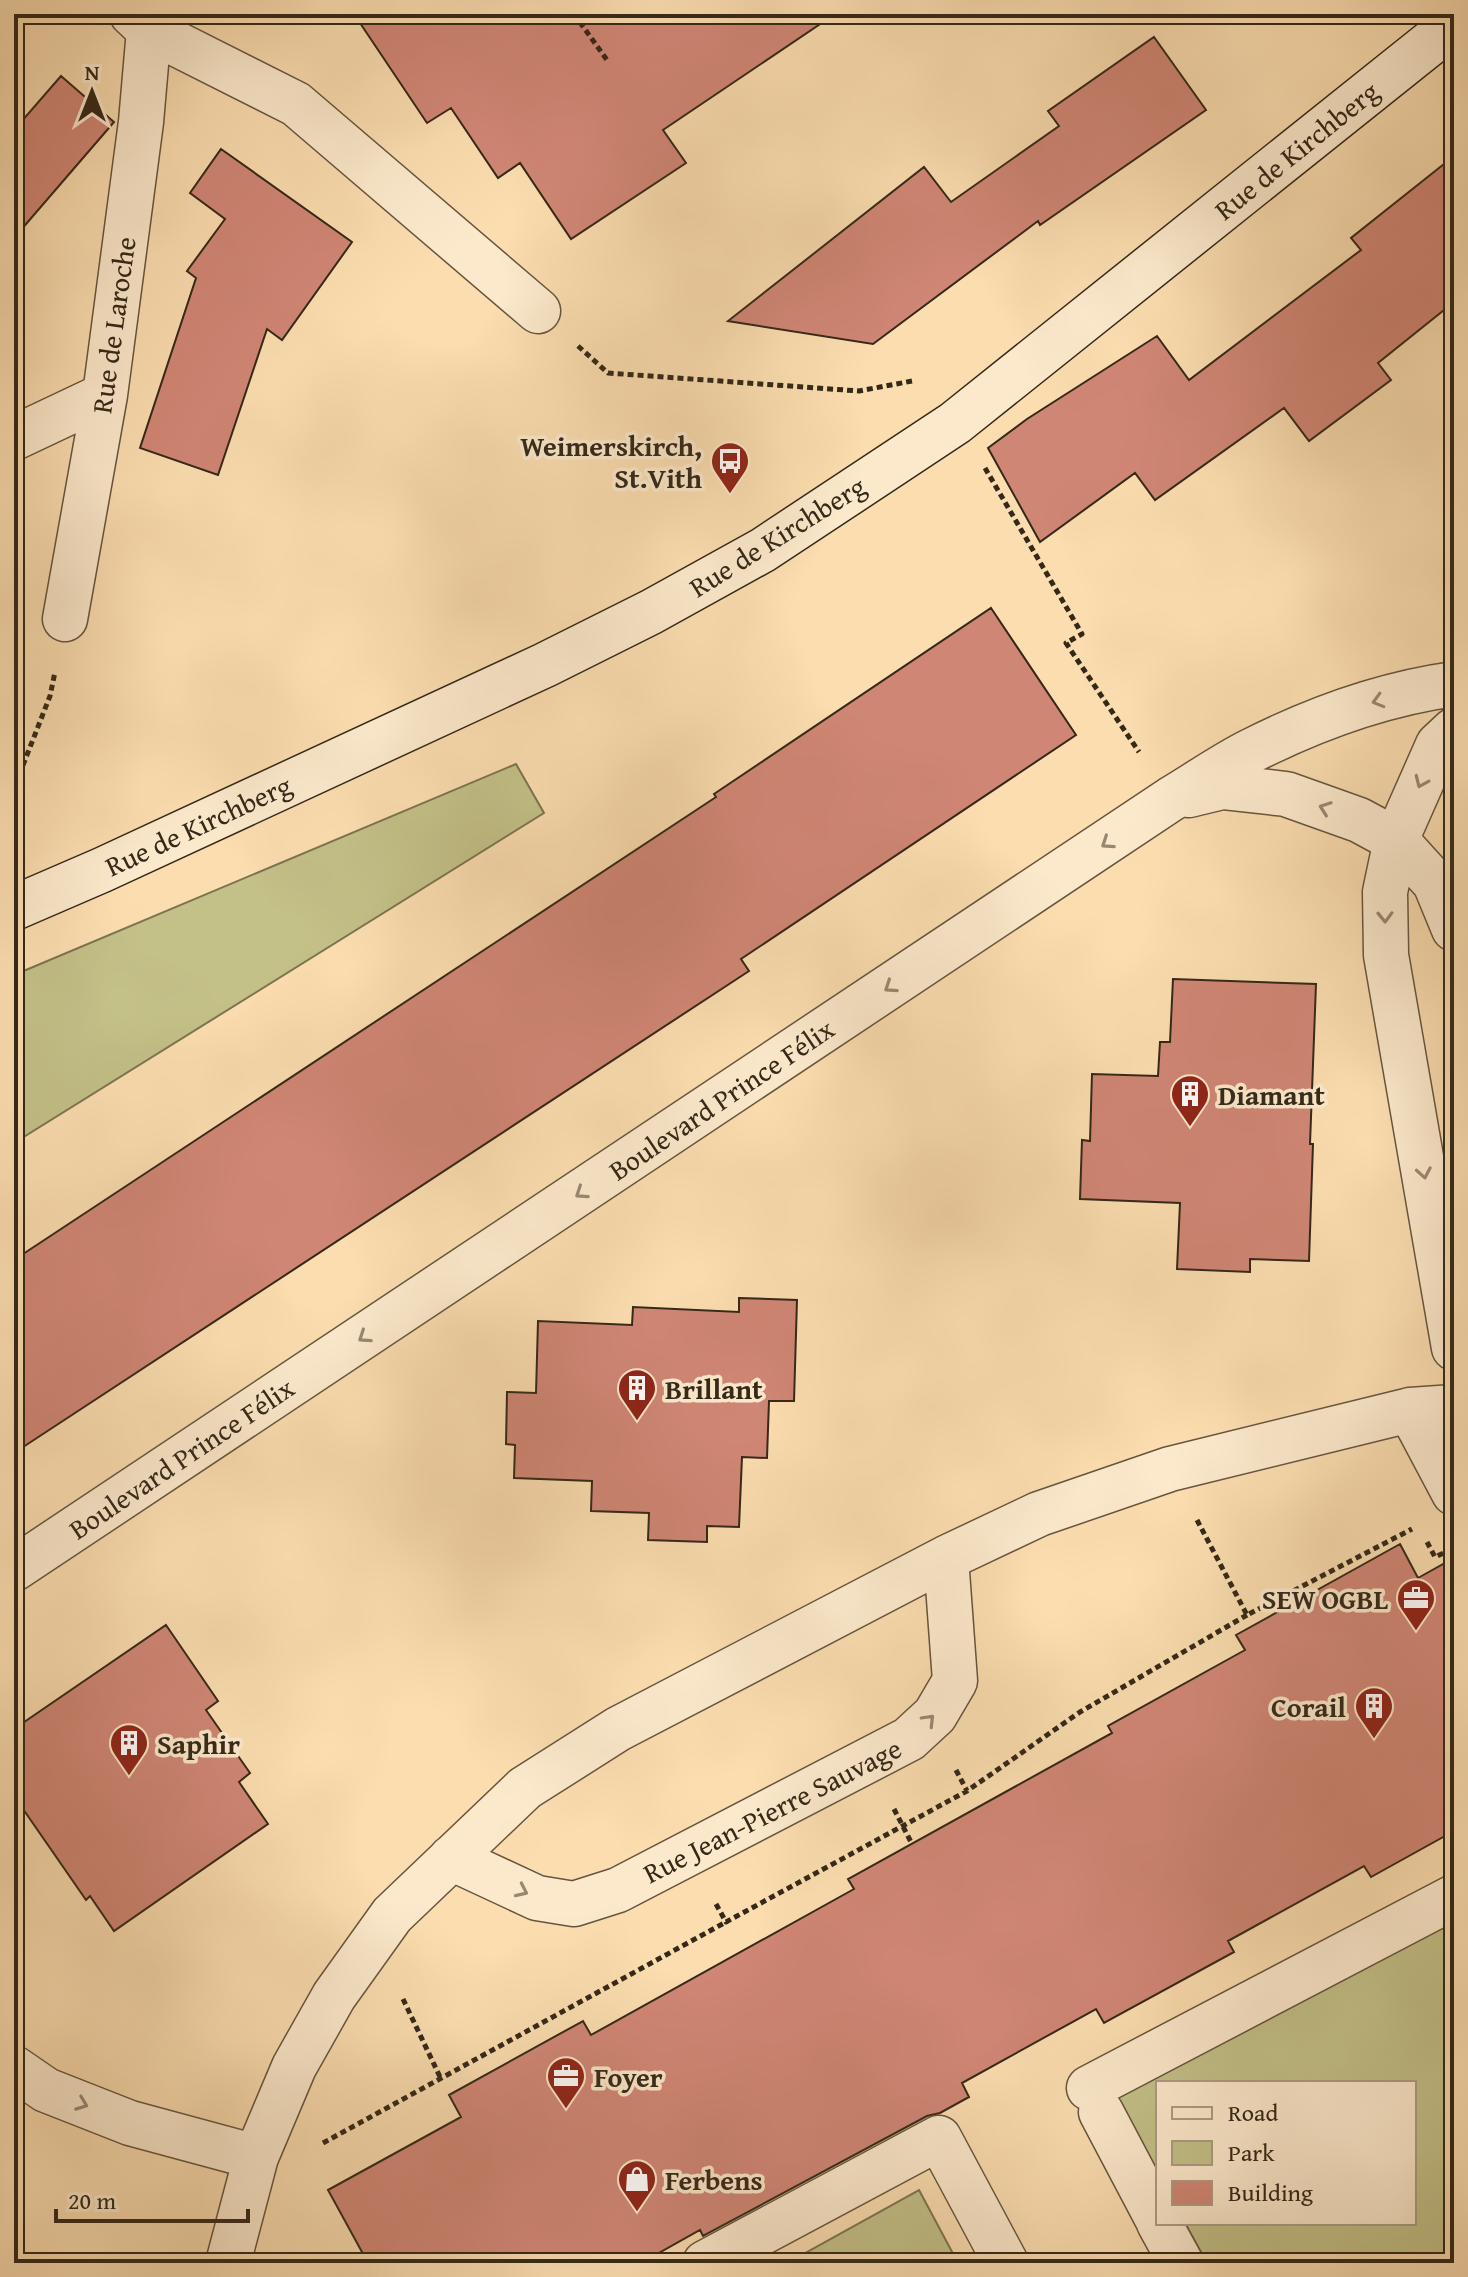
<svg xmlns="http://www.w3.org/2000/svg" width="1468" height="2277" font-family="'Gentium Book Plus',serif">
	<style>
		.green { fill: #c3c088; stroke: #7c7450; stroke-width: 2 }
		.building { fill: #d08675; stroke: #342818; stroke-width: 2 }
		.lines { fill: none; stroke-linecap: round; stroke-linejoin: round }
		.street-casing { stroke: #66553e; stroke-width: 47 }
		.secondary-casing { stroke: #342818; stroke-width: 47 }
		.path { stroke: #342818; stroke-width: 5; stroke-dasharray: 6 4; stroke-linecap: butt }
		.street { stroke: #fce9cc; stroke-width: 44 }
		.secondary { stroke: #fce9cc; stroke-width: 44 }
		.oneway { stroke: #988872 }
		.labels { text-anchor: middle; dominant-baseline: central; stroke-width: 7; stroke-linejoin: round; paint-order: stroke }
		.street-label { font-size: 28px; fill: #342818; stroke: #fce9cc }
		.poi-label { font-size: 28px; font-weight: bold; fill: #342818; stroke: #fce9cc; text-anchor: start }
	</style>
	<rect width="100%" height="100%" fill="#fbddb0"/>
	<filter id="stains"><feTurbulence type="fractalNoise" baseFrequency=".0025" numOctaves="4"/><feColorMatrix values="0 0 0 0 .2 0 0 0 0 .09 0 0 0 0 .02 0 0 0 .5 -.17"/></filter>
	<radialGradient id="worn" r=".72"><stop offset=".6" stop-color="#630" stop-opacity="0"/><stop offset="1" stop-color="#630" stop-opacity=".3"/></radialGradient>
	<path class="green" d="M516,764L544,813L14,1143V975Z
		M1454,1910V2262L1207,2263L1185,2223H1414V2083H1158V2175L1110,2088Z
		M919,2190L958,2263H787Z"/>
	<path class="building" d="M354,14H835L663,130L686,163L571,239L520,163L498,178L451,108L427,123Z
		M1154,37L1206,110L1040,225L1038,221L873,344L728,321L924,167L951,202L1059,126L1048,111Z
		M61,76L114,122L14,238V130Z
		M221,149L352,242L282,340L267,329L218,475L140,448L196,278L187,271L225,219L190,193Z
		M1454,156V302L1378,363L1391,380L1309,441L1284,408L1155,500L1135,473L1040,542L988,448L1027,419L1157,336L1189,380L1361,250L1351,238Z
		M991,608L1076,735L741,959L749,971L14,1453V1260L716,797L714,794Z
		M1173,979L1316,984L1310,1144H1313L1309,1261L1250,1259V1272L1177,1269L1180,1203L1080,1199L1082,1140L1090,1141L1092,1074L1158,1076L1160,1042H1170Z
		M739,1298L797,1300L794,1401H769L767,1458L742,1457L739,1527L707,1526V1542L648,1540L649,1513L591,1511L592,1481L514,1478L515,1445L506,1444L507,1392L536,1393L538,1321L632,1325L633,1307L739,1312Z
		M1400,1544L1418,1578L1454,1558V1831L1371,1877L1364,1866L1228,1941L1234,1952L1104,2023L1096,2009L962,2083L969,2097L940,2113L927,2116L703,2236L700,2230L641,2263H368L328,2190L461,2117L449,2095L583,2021L591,2035L854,1889L848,1879L1112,1733L1108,1726L1245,1650L1236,1635Z
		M166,1625L218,1701L206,1710L250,1773L239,1782L268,1824L114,1931L90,1896L86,1900L14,1796V1729Z"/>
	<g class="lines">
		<defs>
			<path id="street" d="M132,14L149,30L296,104L538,311
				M14,438L105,395
				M65,619L105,395L141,122L149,30L148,14
				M1454,730L1438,745L1396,840L1385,892L1386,955L1454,1348
				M1189,795L1222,787L1286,794L1359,820L1396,840L1435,883L1454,929
				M1410,1410L1454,1493
				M14,1569L1171,799C1198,783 1223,765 1251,751C1314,719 1383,694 1454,684
				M451,1858L537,1898L574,1904L618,1890L909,1739L935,1715L955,1681L946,1558
				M14,2068L46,2090L130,2123L256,2157
				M1089,2088L1454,1897
				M1101,2112L1158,2220
				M1159,2223L1181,2263
				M228,2263L256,2157L294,2067L334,1996L392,1915L525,1788L618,1729L946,1558L1039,1514L1170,1469L1410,1410L1454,1407
				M705,2263L939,2138L1006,2263"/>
			<path id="secondary" d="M14,908L102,870L545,665L651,612L763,550L955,423L1454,24"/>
		</defs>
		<use href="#street" class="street-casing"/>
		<use href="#secondary" class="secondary-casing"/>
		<path class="path" d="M574,14L607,60
			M578,346L608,373L859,391L912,381
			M985,468L1082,634L1066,643L1139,752
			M14,783L18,778L50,696L55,672
			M1197,1520L1247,1615L1412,1529
			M1427,1542L1435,1557L1450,1550
			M956,1770L967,1791
			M894,1809L912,1844
			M716,1904L726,1922L967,1791L1080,1712L1247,1615
			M403,1999L441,2079
			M323,2143L726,1922"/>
		<use href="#street" class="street"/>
		<use href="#secondary" class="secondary"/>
	</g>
	<defs><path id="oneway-chevron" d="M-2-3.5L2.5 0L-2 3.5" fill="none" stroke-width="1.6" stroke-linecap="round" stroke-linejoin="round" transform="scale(2)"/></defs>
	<g class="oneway">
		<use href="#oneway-chevron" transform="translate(1378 701) rotate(164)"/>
		<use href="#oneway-chevron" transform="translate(1421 782) rotate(114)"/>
		<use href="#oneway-chevron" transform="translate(1325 808) rotate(-160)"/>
		<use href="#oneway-chevron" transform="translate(1107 843) rotate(146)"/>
		<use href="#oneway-chevron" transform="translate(1385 917) rotate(89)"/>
		<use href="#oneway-chevron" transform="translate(890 987) rotate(146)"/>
		<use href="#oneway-chevron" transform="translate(1424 1173) rotate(80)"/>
		<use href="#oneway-chevron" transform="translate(581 1193) rotate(146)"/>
		<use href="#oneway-chevron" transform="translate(364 1337) rotate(146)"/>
		<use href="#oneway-chevron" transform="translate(929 1720) rotate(-46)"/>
		<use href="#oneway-chevron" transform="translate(522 1891) rotate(25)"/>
		<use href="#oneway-chevron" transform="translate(82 2104) rotate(21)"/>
	</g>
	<defs>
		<symbol id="bus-pin" viewBox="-11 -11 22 30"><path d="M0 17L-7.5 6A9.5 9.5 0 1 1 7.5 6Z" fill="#8f2418" stroke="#fce9cc"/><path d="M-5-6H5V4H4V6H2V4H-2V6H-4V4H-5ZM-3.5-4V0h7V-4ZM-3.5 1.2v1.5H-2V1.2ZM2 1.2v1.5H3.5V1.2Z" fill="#fff"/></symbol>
		<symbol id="building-pin" viewBox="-11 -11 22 30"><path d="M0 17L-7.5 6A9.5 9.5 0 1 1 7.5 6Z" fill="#8f2418" stroke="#fce9cc"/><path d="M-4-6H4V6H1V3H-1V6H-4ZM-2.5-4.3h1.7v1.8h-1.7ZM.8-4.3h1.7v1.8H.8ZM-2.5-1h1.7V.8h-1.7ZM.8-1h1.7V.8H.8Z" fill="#fff"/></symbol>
		<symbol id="office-pin" viewBox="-11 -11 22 30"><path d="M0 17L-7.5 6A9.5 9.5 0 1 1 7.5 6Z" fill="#8f2418" stroke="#fce9cc"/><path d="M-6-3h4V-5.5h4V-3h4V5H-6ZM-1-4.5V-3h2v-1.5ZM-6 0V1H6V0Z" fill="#fff"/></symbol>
		<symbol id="shop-pin" viewBox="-11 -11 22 30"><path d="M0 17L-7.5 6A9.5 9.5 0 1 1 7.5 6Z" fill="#8f2418" stroke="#fce9cc"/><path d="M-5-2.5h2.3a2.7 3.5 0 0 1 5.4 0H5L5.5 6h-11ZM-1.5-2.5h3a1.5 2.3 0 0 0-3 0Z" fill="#fff"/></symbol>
	</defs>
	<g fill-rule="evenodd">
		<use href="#bus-pin" x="708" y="439" width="44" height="60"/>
		<use href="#building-pin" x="1168" y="1072" width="44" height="60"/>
		<use href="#building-pin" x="615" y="1366" width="44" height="60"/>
		<use href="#office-pin" x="1394" y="1576" width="44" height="60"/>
		<use href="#building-pin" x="1352" y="1684" width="44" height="60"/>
		<use href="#building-pin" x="107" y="1721" width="44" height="60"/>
		<use href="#office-pin" x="544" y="2054" width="44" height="60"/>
		<use href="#shop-pin" x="615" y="2157" width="44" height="60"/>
	</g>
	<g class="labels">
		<g class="street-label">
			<text transform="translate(1296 150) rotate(-39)">Rue de Kirchberg</text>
			<text transform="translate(113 325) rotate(-82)">Rue de Laroche</text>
			<text transform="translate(777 536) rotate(-32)">Rue de Kirchberg</text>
			<text transform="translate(198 825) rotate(-25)">Rue de Kirchberg</text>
			<text transform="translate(721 1099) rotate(-34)">Boulevard Prince Félix</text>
			<text transform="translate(181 1458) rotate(-34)">Boulevard Prince Félix</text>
			<text transform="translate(772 1810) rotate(-27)">Rue Jean-Pierre Sauvage</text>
		</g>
		<g class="poi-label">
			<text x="702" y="445" text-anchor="end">Weimerskirch,<tspan x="702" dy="32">St.Vith</tspan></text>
			<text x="1218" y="1094">Diamant</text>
			<text x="665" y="1388">Brillant</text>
			<text x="1388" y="1598" text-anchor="end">SEW OGBL</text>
			<text x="1346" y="1706" text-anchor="end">Corail</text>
			<text x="157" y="1743">Saphir</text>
			<text x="594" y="2076">Foyer</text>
			<text x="665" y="2179">Ferbens</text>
		</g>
	</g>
	<rect width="1468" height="2277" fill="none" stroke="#fbddb0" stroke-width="48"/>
	<rect x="16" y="16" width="1436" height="2245" fill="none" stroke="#342818" stroke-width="4"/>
	<rect x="24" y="24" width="1420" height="2229" fill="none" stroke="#342818" stroke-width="2"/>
	<rect x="1156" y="2081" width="260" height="144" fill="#fce9cc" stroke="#ac9c84" stroke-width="2"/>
	<rect x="1172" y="2107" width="40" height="12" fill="#fce9cc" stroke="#ac9c84" stroke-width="2"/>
	<text x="1228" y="2121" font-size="24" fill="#342818">Road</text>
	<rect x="1172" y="2141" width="40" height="24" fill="#c3c088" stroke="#ac9c84" stroke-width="2"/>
	<text x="1228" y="2161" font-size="24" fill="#342818">Park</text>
	<rect x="1172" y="2181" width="40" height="24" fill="#d08675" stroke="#ac9c84" stroke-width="2"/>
	<text x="1228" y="2201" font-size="24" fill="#342818">Building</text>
	<g transform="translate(92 92)" stroke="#fce9cc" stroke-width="6" paint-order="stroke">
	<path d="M0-6L14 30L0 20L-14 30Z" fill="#342818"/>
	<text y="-12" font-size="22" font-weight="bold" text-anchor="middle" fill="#342818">N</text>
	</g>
	<path d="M56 2209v12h192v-12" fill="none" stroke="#342818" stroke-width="4"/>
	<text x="68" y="2209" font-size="24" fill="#342818" stroke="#fce9cc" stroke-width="6" paint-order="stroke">20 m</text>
	<rect width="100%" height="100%" filter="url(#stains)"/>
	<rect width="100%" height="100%" fill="url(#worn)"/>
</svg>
